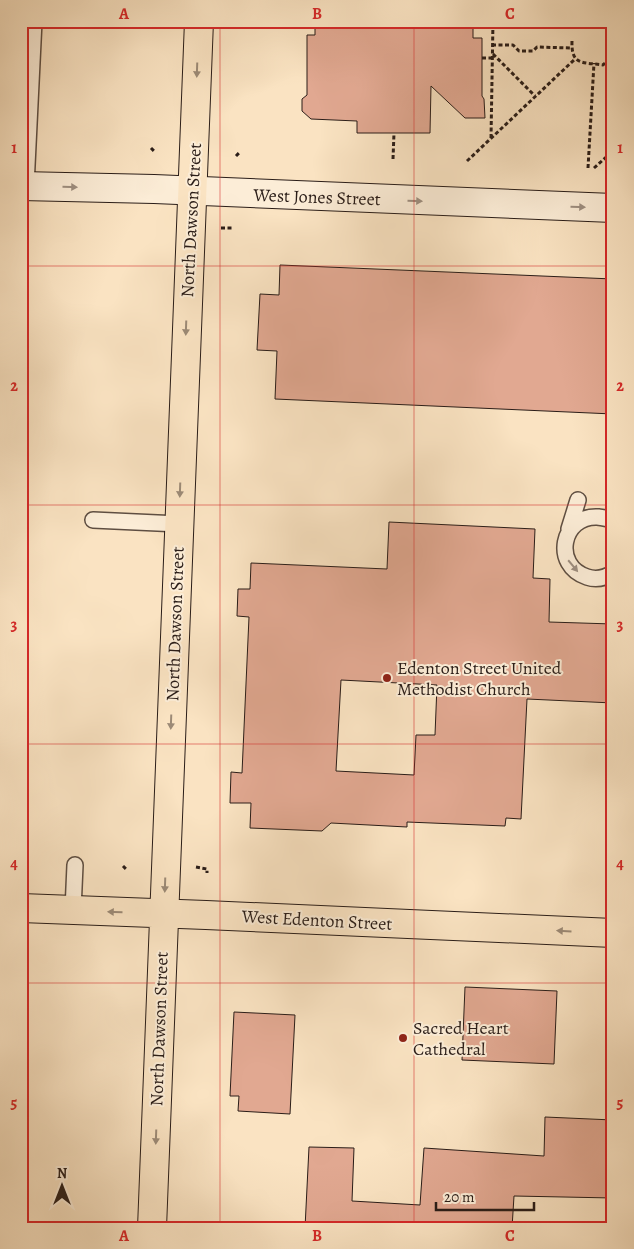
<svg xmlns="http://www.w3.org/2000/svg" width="634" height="1249" font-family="Alegreya,serif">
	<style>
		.building { fill: #e1a891; stroke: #2a1d18; fill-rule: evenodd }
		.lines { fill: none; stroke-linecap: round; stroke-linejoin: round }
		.lane-casing { stroke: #5e4e42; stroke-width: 18 }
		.secondary-casing { stroke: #2a1d18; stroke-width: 30 }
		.primary-casing { stroke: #2a1d18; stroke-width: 30 }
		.path { stroke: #2a1d18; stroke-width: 3; stroke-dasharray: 4 2.5; stroke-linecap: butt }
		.lane { stroke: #fcedd7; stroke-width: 15 }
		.secondary { stroke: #fcedd7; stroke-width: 28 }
		.primary { stroke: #fae3c2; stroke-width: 28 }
		.oneway { fill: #9c8a76 }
		.oneway2 { fill: #9e8f81 }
		.grid { fill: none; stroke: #d62828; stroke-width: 1; stroke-opacity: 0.55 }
		.poi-dot { fill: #8f2418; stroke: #fcedd7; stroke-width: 2 }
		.labels { text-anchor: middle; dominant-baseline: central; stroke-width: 4; stroke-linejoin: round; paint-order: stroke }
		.street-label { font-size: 18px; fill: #2a1d18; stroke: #fcedd7 }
		.poi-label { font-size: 18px; fill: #2a1d18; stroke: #fcedd7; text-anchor: start }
		.neatline { fill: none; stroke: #d62828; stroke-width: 2 }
		.grid-label { font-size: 16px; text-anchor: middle; font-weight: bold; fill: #d62828 }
	</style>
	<rect width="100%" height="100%" fill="#fae3c2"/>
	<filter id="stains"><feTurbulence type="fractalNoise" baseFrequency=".004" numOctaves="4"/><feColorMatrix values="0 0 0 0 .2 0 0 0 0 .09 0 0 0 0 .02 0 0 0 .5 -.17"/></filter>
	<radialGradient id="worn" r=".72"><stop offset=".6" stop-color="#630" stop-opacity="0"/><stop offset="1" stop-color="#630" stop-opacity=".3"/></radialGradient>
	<path class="building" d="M315,21H473V38H482V96L484,99L485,118H465L431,86L430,133H357V121L311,119L302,111V99L307,95V35H315Z
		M280,265L613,279V414L275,399L277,351L257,350L260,294L279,295Z
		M389,522L535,529L533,578L550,579L549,622L613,624V703L527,699L521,819L506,818L505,826L407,822V827L331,823L322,831L250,828L251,803H230L231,772L242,773L249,617L237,616L238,589H250L251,563L387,569ZM341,680L437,685L435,735H416L414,775L336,771Z
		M465,987L557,991L554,1064L462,1060Z
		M234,1012L295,1015L290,1114L238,1111L239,1096H230Z
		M545,1117L613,1120V1198L514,1196L512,1228H305L309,1147L354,1148L352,1201L420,1205L424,1148L544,1156Z"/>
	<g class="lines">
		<defs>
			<path id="lane" d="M26,186L34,21
				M93,520L179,524
				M613,521C608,518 604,518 598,517C561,515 552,566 587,577C596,580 605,578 613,573
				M569,529L578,500
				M73,910L75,865"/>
			<path id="secondary" d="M21,186L154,189L613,208"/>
			<path id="primary" d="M21,908L206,915L613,933
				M152,1228L199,21"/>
		</defs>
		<use href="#lane" class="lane-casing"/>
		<use href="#secondary" class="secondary-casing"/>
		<use href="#primary" class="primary-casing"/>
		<path class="path" d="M572,41C571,66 583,62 603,65L612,56L613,52
			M492,45H513L519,51H533L537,47L572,48
			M493,54L535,96
			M482,58H492
			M491,138L493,21
			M151,148L154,151
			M236,156L240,152
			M393,159L394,133
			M467,161L575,59
			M588,168L594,63
			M594,168L613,151
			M221,228H232
			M123,866L126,869
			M196,867L207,869V873"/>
		<use href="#lane" class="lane"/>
		<use href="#secondary" class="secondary"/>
		<use href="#primary" class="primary"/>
	</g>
	<defs><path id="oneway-solid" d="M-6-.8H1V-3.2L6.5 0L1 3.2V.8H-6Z" transform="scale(1.25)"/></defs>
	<g class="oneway">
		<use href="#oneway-solid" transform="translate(197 70) rotate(92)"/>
		<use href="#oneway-solid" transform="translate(186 328) rotate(92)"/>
		<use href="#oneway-solid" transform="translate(180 490) rotate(92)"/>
		<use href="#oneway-solid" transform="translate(171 722) rotate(92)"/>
		<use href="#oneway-solid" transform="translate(165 885) rotate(92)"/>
		<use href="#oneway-solid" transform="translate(115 912) rotate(-178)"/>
		<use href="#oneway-solid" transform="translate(564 931) rotate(-177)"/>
		<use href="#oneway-solid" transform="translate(156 1137) rotate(92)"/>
	</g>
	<g class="oneway2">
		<use href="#oneway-solid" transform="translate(70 187) rotate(1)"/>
		<use href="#oneway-solid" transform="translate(415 201) rotate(2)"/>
		<use href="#oneway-solid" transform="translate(578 207) rotate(2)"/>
		<use href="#oneway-solid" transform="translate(573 566) rotate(50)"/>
	</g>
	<path class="grid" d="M220,21V1228M414,21V1228M21,266H613M21,505H613M21,744H613M21,983H613"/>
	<g class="poi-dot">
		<circle cx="387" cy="678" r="5"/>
		<circle cx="403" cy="1038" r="5"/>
	</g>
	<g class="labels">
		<g class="street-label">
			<text transform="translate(317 197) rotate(2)">West Jones Street</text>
			<text transform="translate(191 220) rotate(-87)">North Dawson Street</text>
			<text transform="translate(175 624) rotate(-88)">North Dawson Street</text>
			<text transform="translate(317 920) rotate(3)">West Edenton Street</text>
			<text transform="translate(159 1029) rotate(-88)">North Dawson Street</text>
		</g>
		<g class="poi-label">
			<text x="397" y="668">Edenton Street United<tspan x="397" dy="21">Methodist Church</tspan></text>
			<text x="413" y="1028">Sacred Heart<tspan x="413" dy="21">Cathedral</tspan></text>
		</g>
	</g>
	<rect width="634" height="1249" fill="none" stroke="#fae3c2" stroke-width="55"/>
	<g transform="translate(62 1186)" stroke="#fcedd7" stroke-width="4" paint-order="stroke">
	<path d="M0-4L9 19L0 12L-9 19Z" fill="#2a1d18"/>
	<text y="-8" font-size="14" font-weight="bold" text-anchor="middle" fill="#2a1d18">N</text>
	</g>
	<path d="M436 1202v8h98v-8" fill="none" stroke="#2a1d18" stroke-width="2.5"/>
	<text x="444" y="1202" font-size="15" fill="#2a1d18" stroke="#fcedd7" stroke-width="4" paint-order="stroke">20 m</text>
	<rect x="28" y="28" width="578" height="1194" class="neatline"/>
	<g class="grid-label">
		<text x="124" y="19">A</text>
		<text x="317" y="19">B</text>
		<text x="510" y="19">C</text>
		<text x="14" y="153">1</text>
		<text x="620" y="153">1</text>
		<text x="14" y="391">2</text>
		<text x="620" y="391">2</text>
		<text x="14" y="630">3</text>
		<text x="620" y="630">3</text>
		<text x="14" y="869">4</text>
		<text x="620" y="869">4</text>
		<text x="14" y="1108">5</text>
		<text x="620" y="1108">5</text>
		<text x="124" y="1241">A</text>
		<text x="317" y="1241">B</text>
		<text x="510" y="1241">C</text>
	</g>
	<rect width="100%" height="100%" filter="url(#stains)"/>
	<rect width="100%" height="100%" fill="url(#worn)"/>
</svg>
